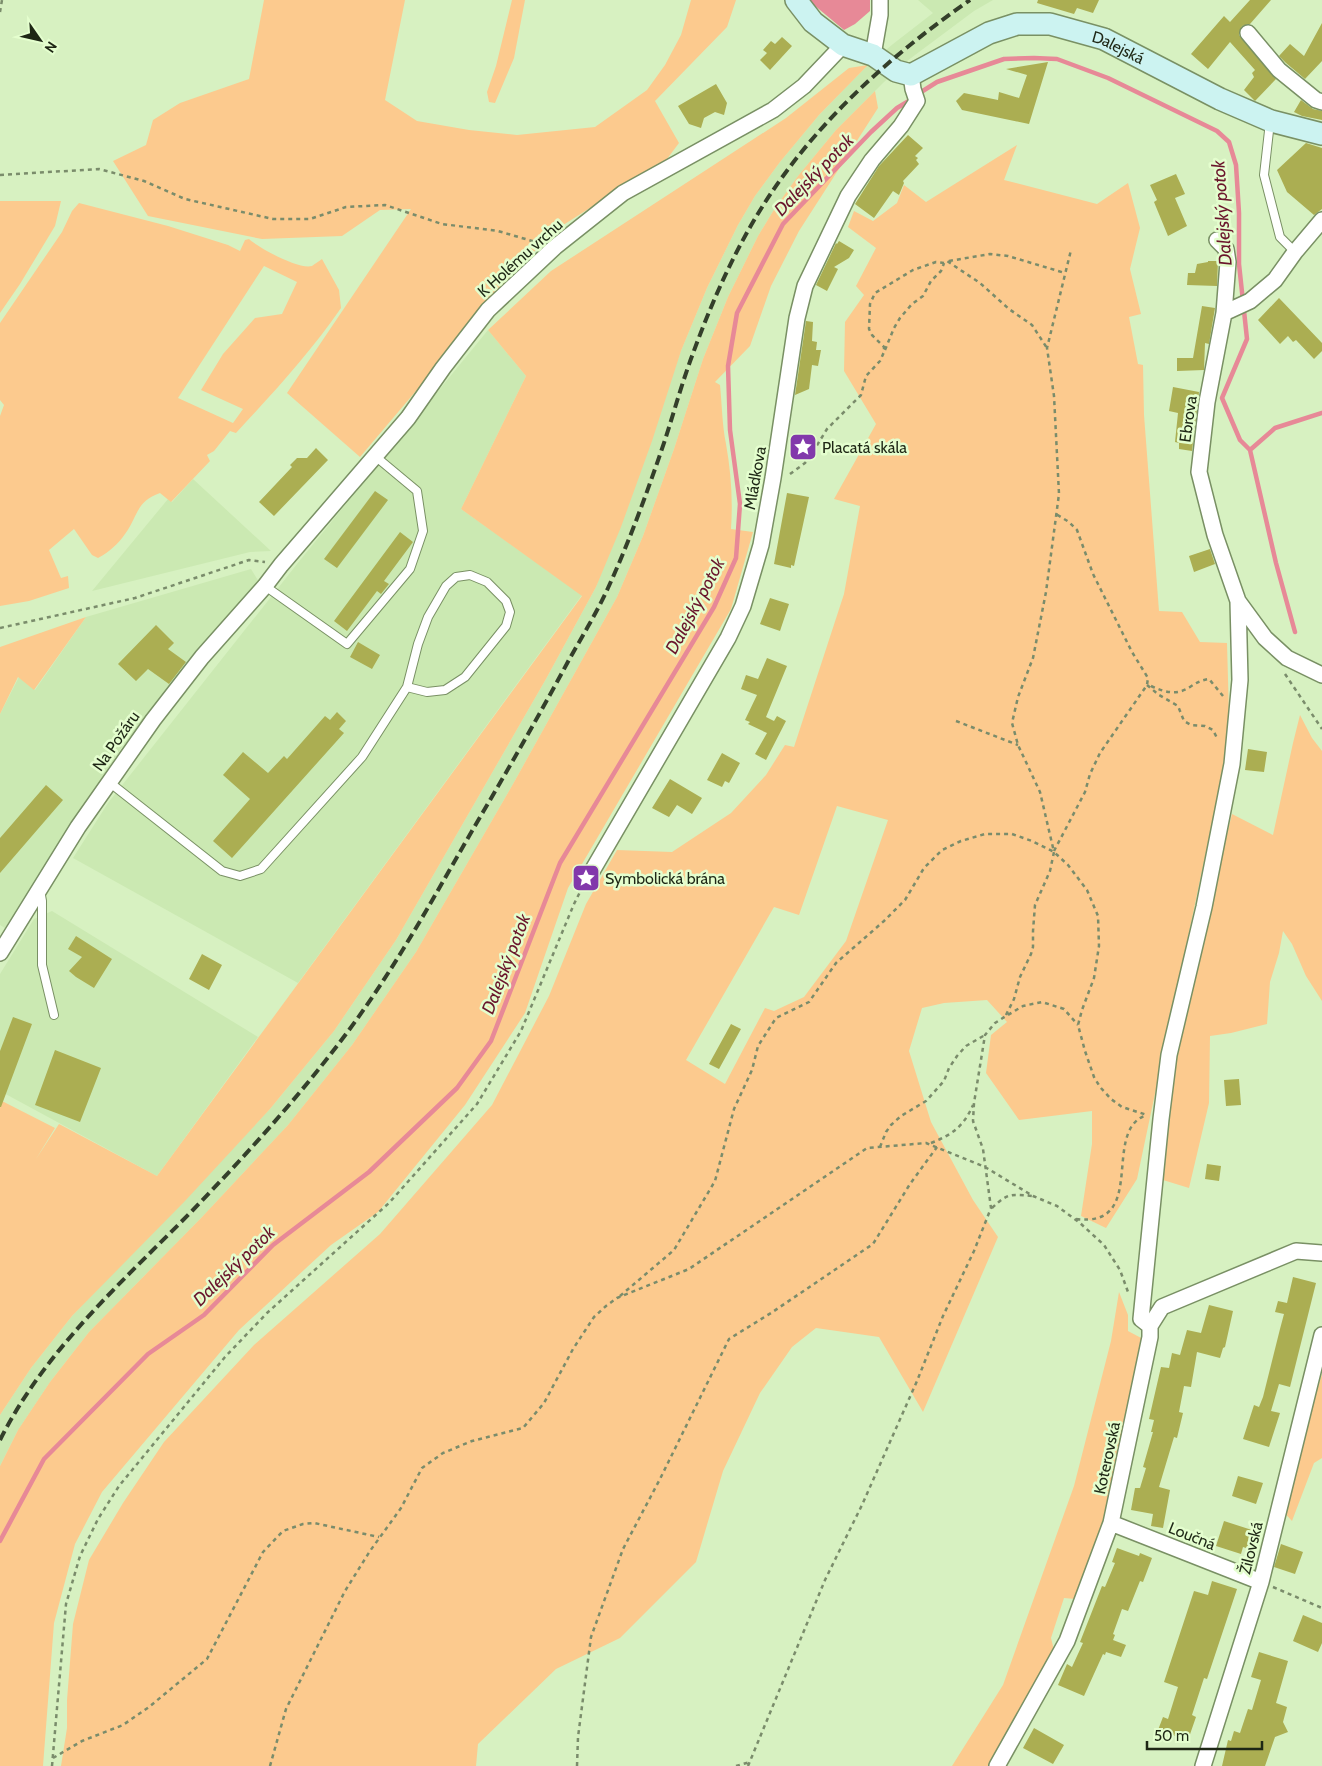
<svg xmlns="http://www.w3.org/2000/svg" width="1322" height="1766" font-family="Cabin,sans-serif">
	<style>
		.built { fill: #cbe9b2 }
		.green { fill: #fcca8e; fill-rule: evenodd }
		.water { fill: #e78997 }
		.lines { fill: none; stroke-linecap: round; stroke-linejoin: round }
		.stream { stroke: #e78997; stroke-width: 4.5 }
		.building { fill: #abae52 }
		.lane-casing { stroke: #799064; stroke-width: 10 }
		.street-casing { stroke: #799064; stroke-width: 18 }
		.secondary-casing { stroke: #799064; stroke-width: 24 }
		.path { stroke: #7a8c6b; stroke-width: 2.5; stroke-dasharray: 4 4; stroke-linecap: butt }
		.lane { stroke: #fff; stroke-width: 8 }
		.street { stroke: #fff; stroke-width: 15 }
		.secondary { stroke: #ccf3f1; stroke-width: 21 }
		.rail { stroke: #343f2a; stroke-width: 4; stroke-dasharray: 10 5; stroke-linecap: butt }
		.labels { text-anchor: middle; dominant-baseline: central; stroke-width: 5; stroke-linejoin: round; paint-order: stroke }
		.street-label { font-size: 16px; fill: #1e2715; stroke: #e4fece }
		.poi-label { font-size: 16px; fill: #1e2715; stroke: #e4fece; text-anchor: start }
		.water-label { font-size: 18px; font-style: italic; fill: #6a162c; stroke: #e4fece }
	</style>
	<rect width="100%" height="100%" fill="#d7f1c1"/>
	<path class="built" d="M918,0H993L974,11L907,61L884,82L836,130L798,176L775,208L758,236L728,297L703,359L674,449L643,536L617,597L513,784L416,952L352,1045L288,1125L202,1217L89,1332L50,1382L18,1430L0,1466V1415L31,1368L72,1316L270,1109L334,1031L396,940L546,679L596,587L681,351L707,288L738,225L755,196L780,162L819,115L868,65L893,44L933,13Z
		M488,330L526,376L461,509L582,595L298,983L73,858L108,803L297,564Z
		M193,479L271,551L250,552L92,591L168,499L172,502Z
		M251,569L259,582L122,747L5,928L0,925V714L19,677L35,690L86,617Z
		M52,911L258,1037L157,1176L0,1091V974L34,919Z"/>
	<path class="green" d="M264,0H405L385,100L417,121L469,130L517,135L595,127L647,90L665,65L681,35L691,0H736L727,27L655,101L679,143L667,159L549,234L360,457L287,393L411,209L380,210L342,236L262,239L148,216L113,161L146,145L153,120L180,103L249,79Z
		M512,0H525L514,58L495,103L489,102L487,92L496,66Z
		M868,65L819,115L780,162L755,196L738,225L707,288L681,351L652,441L621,527L596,587L546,679L396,940L334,1031L270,1109L185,1201L72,1316L31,1368L0,1415V1100L55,1128L36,1159L59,1124L157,1176L582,596L461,509L526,376L488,330L551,271L786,118L849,68Z
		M875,91L878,108L799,231L771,286L750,346L715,382L720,385C722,404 722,424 726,444C731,472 733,499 731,529L753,532L731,609L568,888L525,1013L465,1105L378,1212L331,1245L239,1330L102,1492L75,1544L54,1623L43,1766H0V1466L18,1430L50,1382L89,1332L202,1217L288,1125L352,1045L416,952L513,784L617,597L643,536L674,449L703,359L728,297L758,236L775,208L798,176L836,130Z
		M1017,145L1004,180L1097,204L1128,183L1140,228L1130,269L1141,314L1129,317L1138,364L1143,365L1144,415L1159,611L1182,612L1200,642L1227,643L1229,715L1224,760L1215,809L1137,1179L1106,1228L1081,1216L1092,1144V1111L1019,1120L986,1073L991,1035L1007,1022L987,1000L944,1003L922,1008L909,1051L931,1122L973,1200L998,1237L923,1412L879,1337L816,1328L792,1347L760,1393L723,1471L696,1562L620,1638L556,1669L478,1744L476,1766H61L67,1728V1700L73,1624L89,1560L123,1503L164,1442L254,1345L380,1234L492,1105L549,996L586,904L617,850L672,852L731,813L766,775L785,745L794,747L844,594L860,506L834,499L876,424L844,371L845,322L864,295L856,286L876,248L848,227L854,211L873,221L897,203L904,185L926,202ZM837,806L888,820L846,941L804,997L774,1011L765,1008L725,1084L686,1060L774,907L799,915Z
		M0,201H61L55,226L20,284L0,313Z
		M79,203L168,226L228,245L240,251L245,240L249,239C259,248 299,270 312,266C315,264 319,261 322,259L339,290L341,308C310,353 273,393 236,433L230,431L214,451L207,455L210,461L171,502L160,493C135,502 138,517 125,534C118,544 109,552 98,558L92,555L74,529L49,550L61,578L68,576L69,588L29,601L0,606V416L4,405L0,400V323L62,232L72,211ZM264,266L297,282L282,314L255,318L223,354L201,390L243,409L233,423L178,398Z
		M86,617L34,690L18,677L0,714V647Z
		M1300,715L1312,738L1322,751V1001L1306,976L1292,944L1283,931L1279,953L1270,982L1267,1024L1231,1033L1210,1036L1209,1103L1189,1188L1163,1180L1176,1060L1190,1003L1198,950L1232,814L1273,835L1293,743Z
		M1119,1292L1128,1315V1331L1145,1340L1108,1514L1075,1599L1064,1598L1051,1638L1054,1650L989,1766H952L1003,1685L1074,1486L1111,1341Z
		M1322,1374V1458L1314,1463L1292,1521L1281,1509Z"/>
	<path class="water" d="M808,0H870V11L855,24L844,30Z"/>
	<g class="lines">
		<path class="stream" d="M918,94L937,82L1004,59L1034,58L1057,59L1108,78L1217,131L1229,142L1236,165L1239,213V264L1247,339L1222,398L1240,440L1250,450L1275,428L1322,413
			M1250,450L1276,563L1295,632
			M0,1541L44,1459L148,1354L204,1315L273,1245L369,1172L457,1088L491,1041L560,863L714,607L736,558L740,504L730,430L728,366L737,313L783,224L871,132L897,108L912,99"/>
	</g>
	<path class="building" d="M1038,0H1099L1093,13L1077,8L1074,14L1037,3Z
		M1250,0H1271L1250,24L1242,26L1239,35L1276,79L1255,101L1244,90L1254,77L1252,73L1255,70L1230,42L1208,69L1191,54L1224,16L1230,22Z
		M1322,23V61L1305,79L1286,63L1279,56L1290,44L1304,56Z
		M782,37L792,46L770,70L760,60L767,53L763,50L771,41L775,44Z
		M1048,62L1029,124L962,110L956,101L964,93L998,100L999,92L1019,98L1027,75L1006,69Z
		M716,84L727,103L724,115L715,112L704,118L701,128L689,124L678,106Z
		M1301,100L1313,109L1322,111V120L1302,116L1294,112Z
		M908,135L923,148L915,156L918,158L916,160L919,164L903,181L904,183L899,195L893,191L874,218L855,204L879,166Z
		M1306,143L1322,148V209L1314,215L1287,192L1277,170Z
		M1176,174L1185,194L1175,198L1187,226L1168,236L1154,202L1157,200L1150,185Z
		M839,241L854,250L849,258L834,267L838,269L827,291L816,285L836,243L837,244Z
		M1208,261H1218L1217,286L1187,285L1188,273H1195L1197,264L1208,262Z
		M1279,298L1322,343V351L1314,359L1296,340L1293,342L1288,336L1280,344L1258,320Z
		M1202,306L1215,308L1209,344L1205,343L1204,370L1177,371V358H1193Z
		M806,321L813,322L812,341L817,342L816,350H821L818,366L812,365L809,389L795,395Z
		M1173,387L1199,392L1192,451L1179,449V443L1175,442L1178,413L1169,411Z
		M316,448L328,460L274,516L259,502L292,467L290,465L297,458H307Z
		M375,491L388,500L337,568L324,559Z
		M787,493L809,497L794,566L791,565V568L774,564Z
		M400,532L413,542L384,581L389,584L381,594L377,591L347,631L334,621Z
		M1210,549L1215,564L1194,572L1189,556Z
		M770,598L789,604L780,631L760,624Z
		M156,625L174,643L168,649L186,662L169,684L148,669L136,681L118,664Z
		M358,642L380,655L372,669L350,657Z
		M767,658L787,666L766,717L774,721L777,716L786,721L766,760L755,754L767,733L748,724L750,722L745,720L757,695L741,689L746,675L758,679Z
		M337,712L346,721L339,729L344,733L232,858L213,841L250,799L223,775L243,752L268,773L284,756L287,759L325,716L330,720Z
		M1248,749L1267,752L1264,772L1245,770Z
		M722,753L740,763L729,783L725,781L722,787L707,780Z
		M670,779L702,798L692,814L677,805L669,817L652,808Z
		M46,785L63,800L0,873V838Z
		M76,936L112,959L94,988L76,977L69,971L82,957L68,949Z
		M202,954L222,965L209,990L189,979Z
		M13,1017L32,1024L1,1107H0V1051Z
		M731,1024L741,1029L719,1069L709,1064Z
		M55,1050L101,1068L80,1122L35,1105Z
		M1239,1079L1241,1105L1226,1106L1224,1080Z
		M1207,1164L1221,1166L1219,1181L1205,1179Z
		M1293,1277L1316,1283L1290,1387L1279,1384L1271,1411L1280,1413L1269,1447L1243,1439L1254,1405L1259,1407L1263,1397L1280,1329L1284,1314L1275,1312L1278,1301L1287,1303Z
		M1209,1305L1233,1311L1225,1347L1223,1348L1220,1358L1197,1352L1191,1387L1184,1386L1179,1412L1183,1413L1177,1438L1174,1437L1159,1487L1170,1490L1163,1528L1151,1526L1153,1514L1131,1510L1135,1488H1140L1146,1468L1143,1467L1153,1432H1151L1154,1420L1149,1419L1161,1367L1169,1368L1172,1353L1180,1355L1187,1330L1201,1333Z
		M1238,1476L1263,1483L1256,1504L1232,1496Z
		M1224,1521L1255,1531L1249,1549L1243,1547L1241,1554L1216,1546Z
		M1281,1544L1303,1552L1295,1574L1274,1567Z
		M1117,1548L1139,1556L1140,1553L1152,1558L1143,1582L1140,1581L1128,1611L1122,1609L1113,1634L1115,1635L1113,1640L1126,1645L1121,1657L1106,1652L1105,1655L1103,1654L1084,1696L1058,1685L1067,1664L1072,1667L1083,1643L1080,1642L1102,1586L1105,1587L1115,1563L1112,1562Z
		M1212,1581L1237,1589L1207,1679L1204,1678L1192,1715L1196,1717L1188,1740L1158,1730L1163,1717L1168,1719L1178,1687L1164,1682L1194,1591L1208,1595Z
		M1303,1615L1322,1623V1643L1318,1652L1293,1641Z
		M1259,1652L1288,1661L1276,1703L1287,1707L1283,1722L1288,1732L1275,1737L1265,1766H1222L1228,1740L1231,1741L1234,1731L1240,1733L1248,1709L1252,1710L1261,1680L1251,1677Z
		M1034,1728L1064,1745L1053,1764L1023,1748Z"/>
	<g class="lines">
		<defs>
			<path id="lane" d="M1270,122L1264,175L1280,237L1295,252
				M265,586L347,644L410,569L423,531L417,491L375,456
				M109,782L222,871L240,876L261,869L362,757L407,687L418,644L428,617L446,586L456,577L470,575L487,582L506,601L510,612L506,626L465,677L445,690L427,692L407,687
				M40,890L42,901V965L54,1015"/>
			<path id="street" d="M1248,33L1279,70L1316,100L1322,102
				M873,55L880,15V0
				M1217,240L1226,249L1228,262L1224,313L1207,402L1199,472L1215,535L1238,601L1265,638L1287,658L1322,675
				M1224,313L1250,301L1275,280L1295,252L1322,220
				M588,878L728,638L743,606L761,545L773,478L797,318L805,286L848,196L872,160L901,126L917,101L913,89L911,75
				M0,953L78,827L153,720L202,657L265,586L281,565L408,418L443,368L488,310L555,247L623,193L773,110L804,86L843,45
				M1150,1326L1141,1319L1161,1119L1169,1055L1204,907L1232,764L1240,680L1238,601
				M1111,1523L1261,1582
				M997,1766L1067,1641L1111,1523L1150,1337V1326L1162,1307L1296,1251L1322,1253
				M1203,1766L1261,1582L1322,1335"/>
			<g id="secondary">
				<path id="s1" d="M796,0L813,22L843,45L873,55L896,71L911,75L989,33L1017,24H1050L1104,39L1220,99L1271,121L1322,134"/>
			</g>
		</defs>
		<use href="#lane" class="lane-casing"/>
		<use href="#street" class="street-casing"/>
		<use href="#secondary" class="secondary-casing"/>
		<path class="path" d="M0,12L2,0
			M0,175L99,169L144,181L185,199L273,219H310L346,207L385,205L442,224L498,231L539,243
			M949,261L990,254L1008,256L1065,273
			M885,350L894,328L900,318L912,304L923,296L931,281L941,271L944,263
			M790,474L805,463L811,455L827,429L861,395L866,376L880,361L884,352V347L872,335L869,329L870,304L875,293L913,270L936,262L944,263L947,261L980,283L1009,309L1032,325L1047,348
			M0,628L135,598L249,560L265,562
			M1285,674L1322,729
			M1147,685L1159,695L1178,706L1184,721L1191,725L1205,726L1213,730L1218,740
			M1151,686C1165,692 1176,696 1190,687C1196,683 1201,680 1209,679L1223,696
			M956,721L1018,745
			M1054,851L1085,792L1090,774L1100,753L1147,685L1148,678L1132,652L1093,574L1077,530L1069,522L1056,514
			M1006,1015L1014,999L1020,977L1031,954L1033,947V931L1035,905L1050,871L1054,852L1040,792L1018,745L1012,723L1018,697L1033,658L1046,592L1059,494L1054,396L1047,348L1071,250
			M931,1143C952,1135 964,1126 973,1105
			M880,1147L886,1132L891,1125L901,1116L926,1101L944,1081L949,1068L957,1056L966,1046L985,1035
			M992,1208C1008,1193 1010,1194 1032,1196
			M1076,1219C1148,1228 1102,1134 1144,1116
			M620,1296L674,1250L715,1181L734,1109L752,1070L758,1046L776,1018L809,1002L836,963L884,921L905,900L924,868L942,850L961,841L985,834H1012L1032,841L1054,852L1068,865L1087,890L1098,916L1099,946L1094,978L1082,1010L1078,1025L1085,1051L1094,1077L1100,1087L1111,1099L1122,1107L1147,1115
			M1273,1587L1322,1608
			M53,1758L82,1741L123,1725L149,1707L207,1659L263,1552L283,1531L303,1524L314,1523L379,1537
			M52,1766L66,1604L80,1556L98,1519L119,1486L225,1357L267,1313L389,1203L477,1104L521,1031L574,904L581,890
			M270,1766L286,1709L345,1591L370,1551L401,1508L422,1468L443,1453L472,1441L523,1428L544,1403L573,1349L594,1317L606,1306L617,1298L689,1269L867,1148L926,1143L985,1167L1033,1196L1057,1206L1080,1223L1104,1245L1120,1270L1128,1292
			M577,1766L578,1737L591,1637L623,1549L660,1479L729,1339L771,1313L873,1244L910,1184L937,1147
			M736,1766L750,1762
			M748,1766L825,1580L862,1505L917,1381L943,1316L974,1251L991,1208L983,1149L973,1121L974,1103L985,1035L995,1023L1006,1016L1023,1006L1042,1002L1064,1009L1078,1025"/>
		<use href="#lane" class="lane"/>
		<use href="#street" class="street"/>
		<use href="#secondary" class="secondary"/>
		<path class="rail" d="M0,1440C45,1350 122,1282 192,1211C245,1156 297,1099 343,1038C397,967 438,889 483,812C513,761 542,710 570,658C583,635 597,612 608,588C630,540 648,490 665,440C674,412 682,383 692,356C711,304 734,251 764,204C816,122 891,55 970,0"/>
	</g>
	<defs>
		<symbol id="sight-square" viewBox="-11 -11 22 22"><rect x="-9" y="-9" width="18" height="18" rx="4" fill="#8239ab" stroke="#e4fece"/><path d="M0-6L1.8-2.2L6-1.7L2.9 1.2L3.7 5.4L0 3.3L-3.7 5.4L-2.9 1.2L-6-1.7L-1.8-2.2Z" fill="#fff"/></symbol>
	</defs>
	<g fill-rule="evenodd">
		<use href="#sight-square" x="787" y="431" width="32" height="32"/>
		<use href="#sight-square" x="570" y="862" width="32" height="32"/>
	</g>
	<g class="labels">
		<g class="street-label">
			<text stroke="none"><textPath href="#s1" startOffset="364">Dalejská</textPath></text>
			<text transform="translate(520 258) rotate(-42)">K Holému vrchu</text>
			<text transform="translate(1188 419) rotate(-82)">Ebrova</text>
			<text transform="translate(755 478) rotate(-80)">Mládkova</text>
			<text transform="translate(116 741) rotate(-55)">Na Požáru</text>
			<text transform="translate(1107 1458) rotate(-78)">Koterovská</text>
			<text transform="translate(1192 1536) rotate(22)">Loučná</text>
			<text transform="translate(1251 1548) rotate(-76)">Žilovská</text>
		</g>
		<g class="poi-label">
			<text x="822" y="447">Placatá skála</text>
			<text x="605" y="878">Symbolická brána</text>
		</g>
		<g class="water-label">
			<text transform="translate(814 175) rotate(-46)">Dalejský potok</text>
			<text transform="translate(1222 213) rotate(-94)">Dalejský potok</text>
			<text transform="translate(695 606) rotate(-62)">Dalejský potok</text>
			<text transform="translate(506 964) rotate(-69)">Dalejský potok</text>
			<text transform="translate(234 1266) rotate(-44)">Dalejský potok</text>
		</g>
	</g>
	<g transform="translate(40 40) rotate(124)" stroke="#e4fece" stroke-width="4" paint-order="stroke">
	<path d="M0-4L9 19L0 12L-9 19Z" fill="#1e2715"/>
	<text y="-8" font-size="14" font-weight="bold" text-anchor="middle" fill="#1e2715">N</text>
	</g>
	<path d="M1147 1741v8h115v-8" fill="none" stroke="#1e2715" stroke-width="2.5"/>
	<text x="1154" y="1741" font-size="15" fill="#1e2715" stroke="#e4fece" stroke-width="4" paint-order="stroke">50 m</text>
</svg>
